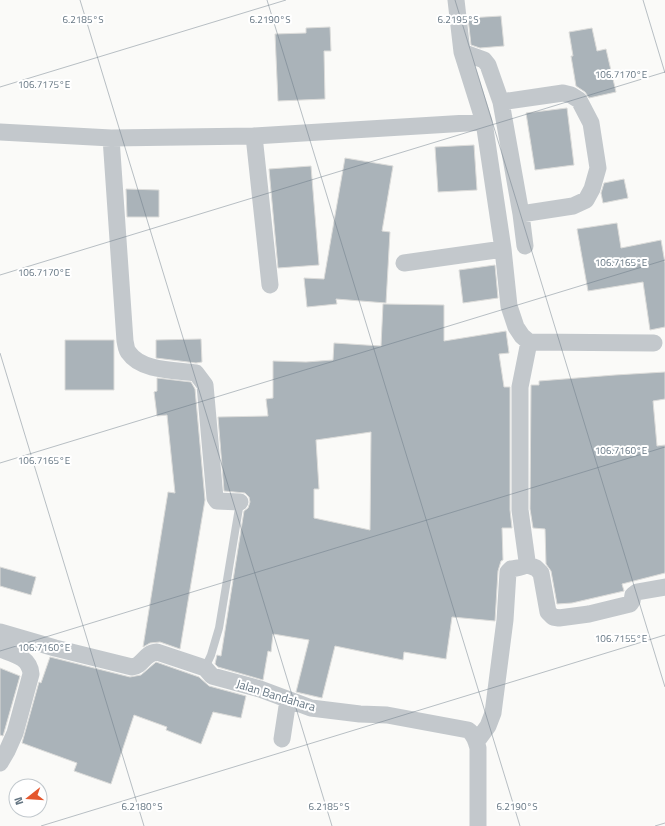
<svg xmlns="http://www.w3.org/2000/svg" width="665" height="826" font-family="'Titillium Web',sans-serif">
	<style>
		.building { fill: #aab3b9; stroke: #dcdcda; fill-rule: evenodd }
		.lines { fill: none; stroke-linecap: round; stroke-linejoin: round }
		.lane { stroke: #c3c8cc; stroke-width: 8 }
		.street { stroke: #c3c8cc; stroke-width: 17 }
		.ticks { fill: none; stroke: #657683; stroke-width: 1; stroke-opacity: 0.45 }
		.labels { text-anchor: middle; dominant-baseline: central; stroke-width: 4; stroke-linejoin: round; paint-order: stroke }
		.street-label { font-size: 12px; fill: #657683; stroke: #fff }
		.ticks-label { font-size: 10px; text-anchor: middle; fill: #657683; stroke: #fff; stroke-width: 4; stroke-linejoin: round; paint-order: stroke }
	</style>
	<rect width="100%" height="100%" fill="#fafaf8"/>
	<path class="building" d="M501,16L504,46L480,48L471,45L468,18Z
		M330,27L331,51H324L325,99L278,101L275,34L306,33V28Z
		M592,28L597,51L606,49L616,92L589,98L585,92L576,86L571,56H573L569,32Z
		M567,108L574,165L535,170L526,113Z
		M474,145L477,190L438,192L435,147Z
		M345,158L393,166L382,231L390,232L386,303L336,299L337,304L307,307L304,278L324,279Z
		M311,166L319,265L278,268L269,169Z
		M624,179L628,198L603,203L601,193L604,183Z
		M126,189L159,190V217H127Z
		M617,223L621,248L661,240L665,263V327L650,330L643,282L588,291L577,229Z
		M495,265L498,298L463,303L459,270Z
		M383,304L444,305V341L506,331L509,353L499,354L504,387H510V510L512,528H502L503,560L501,561L498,571L495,621L452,617L446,659L404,652L403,660L335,646L322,698L296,692L309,640L273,634L271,652L268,651L263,680L218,667L215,664L217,655L221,656L244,511L248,508L250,502L249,497L245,493L224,491L218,417L268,416L266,399L273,398V361L306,362L333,360L334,343L381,346ZM371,432L370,530L314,518V489H319L316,440Z
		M201,339L202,362L196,363L156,358V340Z
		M65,340H114V390H65Z
		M665,372V399L653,401L657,446L665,445V573L622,584L624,591L572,603L557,604L551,571L546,564L545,529L533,528L530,509L531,385H539V381L615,375Z
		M157,378L191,382L195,389L205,500L180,649L160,642L150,643L143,647L168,492L175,493L167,415L157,416L154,392L157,391Z
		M0,567L36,577L31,595L0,586Z
		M50,657L130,677L141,675L156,662L199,677L209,686L246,696L241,718L213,712L201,744L166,730L167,727L134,715L111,784L74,771L77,763L22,743L39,682L41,683Z
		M0,668L20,676L3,736L0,735Z"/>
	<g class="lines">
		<path class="lane" d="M205,668L211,655L219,628L240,502"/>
		<path class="street" d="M456,0L462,52L484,122L503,249L509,306L516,327L522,336L529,342L654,343
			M462,52L484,60L488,65L501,102L521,214L525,246
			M501,102L563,93L571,95L579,100L591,123L598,168L592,189L586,200L573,206L521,214
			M0,132L111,138
			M404,263L503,249
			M270,285L254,136L484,122
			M240,502L217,501L215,498L205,385L196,373C175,370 141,371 129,353C126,350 126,345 125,341L111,138L254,136
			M526,564L536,568L541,573L548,612L553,617L559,618L589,614L630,604L632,601L633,595L637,592L665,587
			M0,632L55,648L132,667C143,666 144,653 157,652L205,668L212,676L260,689L311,708L360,714L387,715L468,730C474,734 476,740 478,748V826
			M0,649C13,654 30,657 31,674L15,733L7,751L0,763
			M282,739L288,700
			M477,741L488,726L493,713L505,620L508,572L511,569C517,568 525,568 527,561L520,510V387L529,342"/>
	</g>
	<path class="ticks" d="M80,0L332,826M267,0L520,826M455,0L665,687M643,0L665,73M0,87L286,0M0,275L665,72M0,353L144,826M0,463L665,260M0,651L665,447M41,826L665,635M655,826L665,823"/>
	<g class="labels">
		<g class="street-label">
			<text transform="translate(276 695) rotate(17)">Jalan Bandahara</text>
		</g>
	</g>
	<g class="ticks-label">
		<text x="458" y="23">6.2195°S</text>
		<text x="83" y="23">6.2185°S</text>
		<text x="270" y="23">6.2190°S</text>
		<text x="621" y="78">106.7170°E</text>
		<text x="44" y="88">106.7175°E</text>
		<text x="621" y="266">106.7165°E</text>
		<text x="44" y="276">106.7170°E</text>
		<text x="621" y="454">106.7160°E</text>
		<text x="44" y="464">106.7165°E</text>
		<text x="621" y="642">106.7155°E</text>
		<text x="44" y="651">106.7160°E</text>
		<text x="142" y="810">6.2180°S</text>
		<text x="329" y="810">6.2185°S</text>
		<text x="517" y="810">6.2190°S</text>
	</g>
	<g transform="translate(28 798) rotate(253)"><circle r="19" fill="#ffffff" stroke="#c1c8cd"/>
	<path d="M0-3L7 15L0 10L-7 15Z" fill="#e4572e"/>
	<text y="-6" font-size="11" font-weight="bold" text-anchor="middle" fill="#657683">N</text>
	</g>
</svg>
